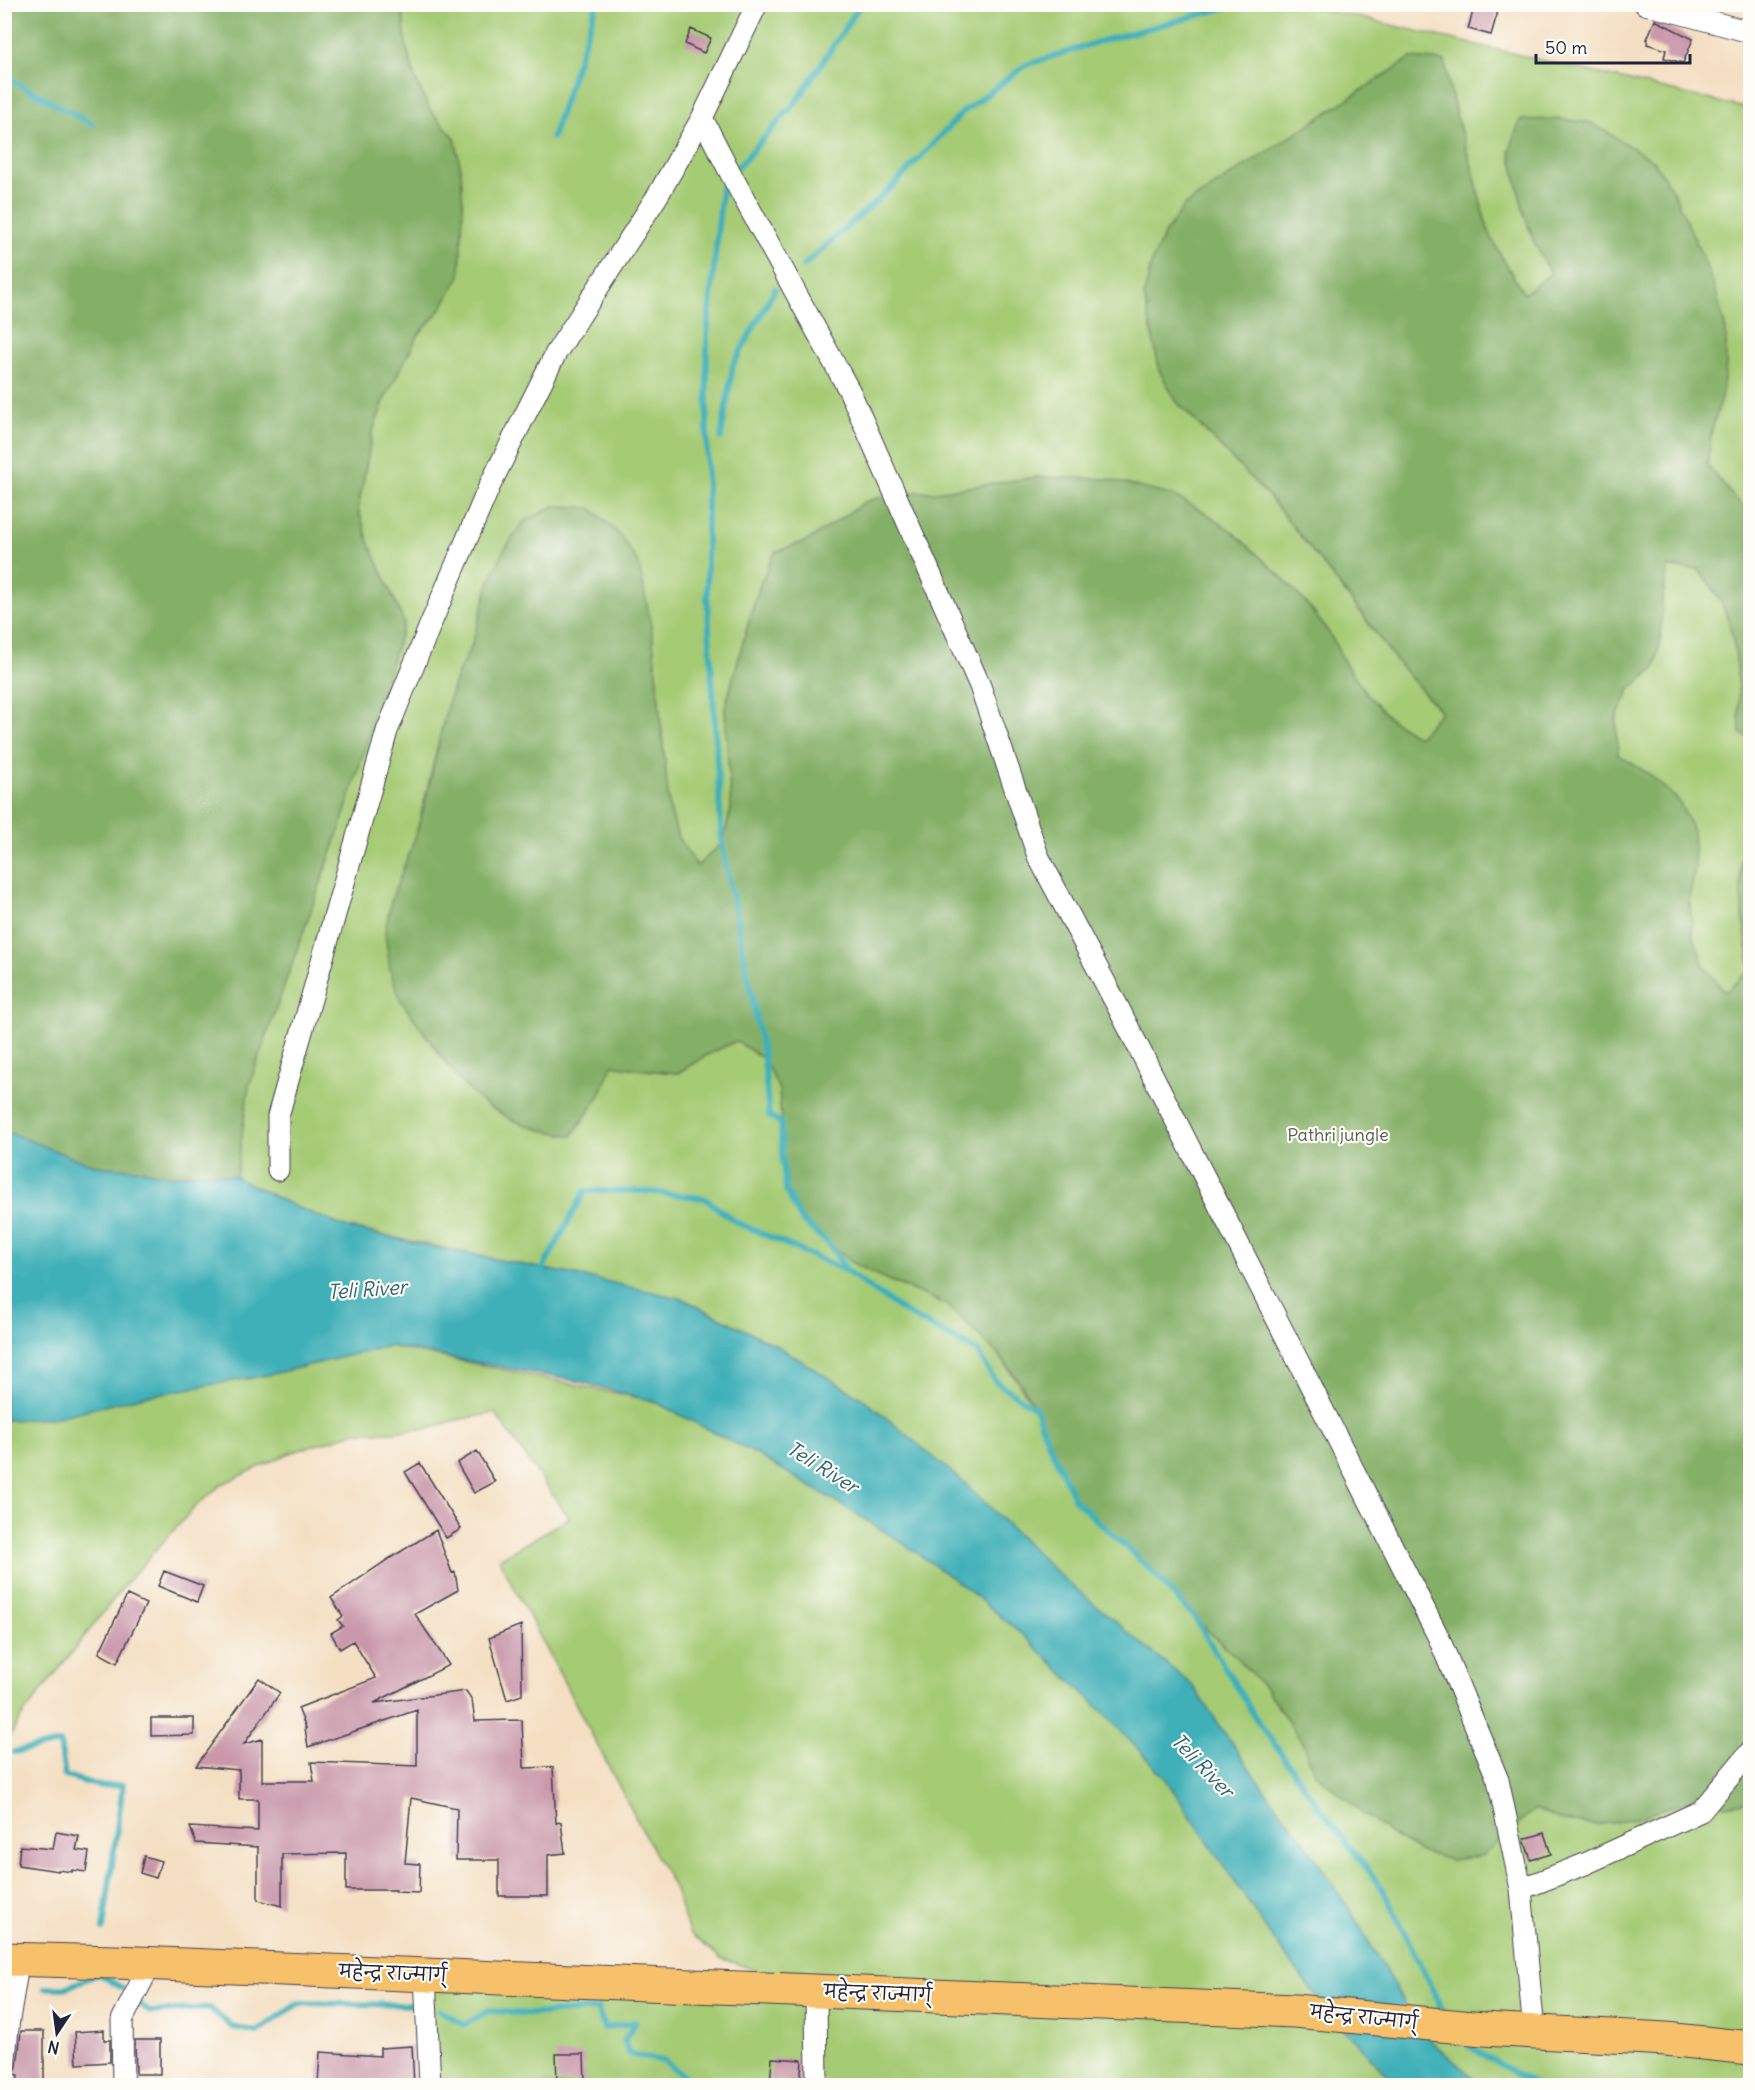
<svg xmlns="http://www.w3.org/2000/svg" width="1755" height="2090" font-family="Delius,'Playpen Sans Deva',sans-serif">
	<style>
		.green { fill: #a6cb75; stroke: #647658; stroke-width: 1.5 }
		.forest { fill: #84af66; stroke: #536850; stroke-width: 1.5 }
		.water { fill: #40b0b8; stroke: #31697a; stroke-width: 1.5 }
		.lines { fill: none; stroke-linecap: round; stroke-linejoin: round }
		.stream { stroke: #40b0b8; stroke-width: 6 }
		.building { fill: #c998aa }
		.minor-casing { stroke: #423e4f; stroke-width: 23 }
		.trunk-casing { stroke: #423e4f; stroke-width: 35 }
		.minor { stroke: #fff; stroke-width: 21 }
		.trunk { stroke: #f6c16b; stroke-width: 33 }
		.labels { text-anchor: middle; dominant-baseline: central; stroke-width: 4.5; stroke-linejoin: round; paint-order: stroke }
		.park-label { font-size: 18px; fill: #505d4f; stroke: #fdfcf7 }
		.street-label { font-size: 18px; fill: #22223b; stroke: #fdfcf7 }
		.water-label { font-size: 20px; font-style: italic; fill: #306273; stroke: #fdfcf7 }
	</style>
	<rect width="100%" height="100%" fill="#fdfcf7"/>
	<filter id="ink" filterUnits="userSpaceOnUse"><feTurbulence type="fractalNoise" baseFrequency=".0167" numOctaves="2"/><feDisplacementMap in="SourceGraphic" scale="12" xChannelSelector="R" yChannelSelector="G"/><feConvolveMatrix kernelMatrix="1 2 1 2 8 2 1 2 1" color-interpolation-filters="sRGB"/></filter>
	<filter id="wash" filterUnits="userSpaceOnUse"><feTurbulence type="fractalNoise" baseFrequency=".008" numOctaves="4" result="noise"/><feDisplacementMap in="SourceGraphic" scale="24" xChannelSelector="R" yChannelSelector="G"/><feGaussianBlur stdDeviation="1.35" result="paint"/><feColorMatrix in="noise" values="0 0 0 0 0 0 0 0 0 0 0 0 0 0 0 0 0 1.4 0 .05"/><feComposite in="paint" operator="in"/></filter>
	<g filter="url(#wash)">
		<rect width="100%" height="100%" fill="#f4dfc3"/>
		<path class="green" d="M770,4L1296,5L1353,16L1750,109V513L1729,492L1707,465L1712,429L1721,398L1520,120L1510,151L1524,213L1535,244L1551,273L1524,294C1512,274 1499,255 1490,234C1481,213 1479,189 1472,168C1460,131 1451,100 1445,61L1411,58L1185,205L1165,233L1144,295L1160,372L1177,402L1271,499L1357,608L1397,662L1441,712L1418,737L1390,719L1367,694L1346,665L1329,633L1307,604L1283,578L1233,532L1204,512L1174,496L1037,477L935,492L894,493L865,502L807,541L775,552L761,582L750,617L725,708L731,809L722,843L697,866L678,838L669,806L652,631L490,580L472,645L458,673L448,703L416,835L401,1001C427,1033 451,1078 483,1102C501,1116 521,1123 541,1130L612,1065L645,1070L678,1073L705,1056L736,1041L764,1059L779,1089L786,1190L802,1221L853,1263L884,1278L947,1305L975,1329L999,1355L1036,1409L1047,1440L1075,1500L1150,1569L1195,1618L1244,1665L1266,1689L1302,1742L1314,1772L1365,1815L1421,1852L1508,1831L1535,1809L1564,1821L1596,1825L1630,1820L1696,1799L1726,1805L1750,1801V2085H1481L1421,2032L1353,1915L1307,1845L1258,1781L1057,1573L966,1484L866,1401L779,1347L683,1299L345,1227L294,1206L236,1177L249,1085L339,831L404,622L368,540L358,508L372,434L385,398L419,334L441,309L463,208L461,171L455,138L430,110L415,78L406,46L402,5H757L756,10Z
			M1668,567L1698,569C1705,579 1715,589 1720,600C1740,640 1738,688 1740,732L1750,738V833C1730,867 1747,931 1750,970L1725,993L1704,966L1693,935L1689,899L1695,867L1649,774L1618,755L1616,719L1630,689L1655,668L1661,634L1662,601Z
			M389,1346L653,1401L756,1454L837,1502L903,1543L966,1588L1022,1634L1099,1708L1165,1778L1271,1936L1325,2008L1396,2085H430L425,1975L813,1990L720,1958L689,1932L674,1887L656,1856L499,1559L569,1518L495,1413L461,1419L428,1428L393,1432H357L290,1453L222,1484L195,1507L127,1582L22,1716L5,1746L4,1420L53,1418L145,1396L268,1375Z"/>
		<path class="forest" d="M5,5H402L406,46L415,78L430,110L455,138L461,171L463,208L460,276L441,309L419,334L385,398L372,434L358,508L368,540L404,622L339,831L249,1085L236,1177L205,1172L172,1176L136,1169L103,1167L73,1158L13,1134H5Z
			M1411,58L1445,61C1450,99 1460,131 1472,167C1479,189 1481,213 1490,234C1499,255 1512,274 1524,294L1551,273L1535,244L1524,213L1510,151L1520,120L1558,119L1592,123L1654,161L1674,193L1704,260L1717,296L1726,330V366L1721,398L1712,429L1707,465L1729,492L1750,513V738L1740,733C1738,688 1740,640 1720,600C1715,589 1705,579 1698,569L1668,567L1662,601L1661,634L1655,668L1630,689L1616,719L1618,755L1649,774L1679,801L1693,831L1695,867L1689,899L1693,935L1704,966L1725,992L1750,970V1801L1727,1805L1696,1799L1630,1820L1596,1825L1564,1821L1535,1809L1482,1856L1451,1860L1421,1852L1392,1835L1365,1815L1314,1772L1302,1742L1266,1689L1244,1665L1195,1618L1150,1569L1075,1500L1047,1440L1036,1409L1020,1382L999,1355L947,1305L884,1278L853,1263L802,1221L786,1190L779,1089L764,1059L736,1041L705,1056L678,1073L645,1070L612,1065L600,1095L572,1136L541,1130L512,1120L482,1102L459,1080L401,1001L390,970L385,932L391,901L416,835L425,803L448,703L458,673L472,645L490,580L504,550L523,522L554,506L591,508L620,535L639,564L652,631L669,806L678,838L697,866L723,843L731,809L725,708L750,617L761,582L775,552L807,541L865,502L894,493L935,492L1037,477L1107,479L1174,496L1204,512L1233,532L1283,579L1307,604L1329,633L1346,665L1367,694L1390,719L1418,737L1441,712L1397,662L1357,607L1271,499L1177,402L1160,372L1144,295L1152,261L1165,233L1185,205Z
			M1750,833V968C1747,929 1730,868 1750,833Z"/>
		<path class="water" d="M4,1134H13L73,1158L103,1167L136,1169L172,1176L205,1172L236,1177L294,1206L345,1227L428,1246L596,1279L683,1299L779,1347L866,1401L966,1484L1057,1573L1192,1685L1258,1781L1307,1845L1353,1915L1421,2032L1481,2085H1396L1325,2008L1271,1936L1165,1778L1099,1708L1022,1634L966,1588L903,1543L837,1502L756,1454L653,1401L581,1382L389,1346L268,1375L145,1396L53,1418L5,1420Z"/>
		<g class="lines">
			<path class="stream" d="M4,76L92,124
				M552,138L597,4
				M739,166L796,102L861,4
				M722,188L707,335V594L722,843L764,1059L769,1116L781,1122L782,1156L786,1190L802,1221L828,1243L849,1273L906,1313L977,1351L995,1381L1036,1409L1047,1440L1075,1500L1150,1569L1195,1618L1255,1717L1321,1810L1382,1888L1445,2015
				M803,266L893,186L963,112L1026,65L1101,41L1239,4
				M721,438L733,365L775,289
				M540,1274L585,1191H642L704,1198L736,1222L849,1272
				M14,1752L60,1743L65,1776L100,1786L123,1785L103,1929
				M45,1988H65L99,1974L122,1988
				M141,2005L150,2012L210,2008L232,2027L257,2032L299,2003L409,2005
				M440,2010L464,2025L488,2011L533,2014L598,2009L604,2028L636,2022L624,2041L629,2054L664,2061L694,2084L693,2086
				M1458,2040L1537,2086"/>
		</g>
		<g id="blocks">
			<path class="building" d="M1475,4H1500L1491,35L1468,29Z
				M1655,20L1693,39L1683,63L1664,58L1666,50L1647,44L1648,39H1647Z
				M691,29L711,38L704,53L685,44Z
				M477,1451L495,1482L474,1493L457,1463Z
				M420,1463L461,1529L446,1538L405,1472Z
				M436,1530L452,1573L455,1572L458,1590L415,1614L449,1665L374,1703L466,1691L472,1700L475,1721L522,1720L524,1768L553,1767L556,1823L561,1822L565,1853L548,1855V1896H499V1860H456L457,1808L411,1798L405,1863L420,1864L419,1893L396,1892V1890H346V1853L282,1854V1906L258,1900V1847L196,1843L190,1827L258,1831V1799H239V1770L196,1766L259,1678L280,1693L244,1744L262,1739V1781H314L311,1762L417,1766V1710L308,1747L305,1728H306L298,1708L376,1678L353,1641L340,1649L331,1633L343,1626L338,1620L343,1616L331,1598L387,1560Z
				M164,1571L203,1586L197,1602L158,1586Z
				M127,1595L146,1604L117,1663L99,1653Z
				M521,1625L522,1695L507,1700L489,1638Z
				M151,1718H194V1735L151,1736Z
				M56,1832L79,1836L76,1850L89,1852L86,1872L72,1870V1872L58,1870V1871L18,1865L20,1846L53,1849Z
				M1544,1833L1551,1854L1531,1860L1524,1839Z
				M144,1856L161,1861L156,1878L140,1873Z
				M104,2030V2040H110V2062L77,2064L75,2032Z
				M21,2031H44V2085H17L18,2075L13,2074L17,2067Z
				M135,2040H160V2074H136Z
				M412,2046L414,2085H318L320,2052L380,2056V2048Z
				M556,2054H584L585,2082H557Z
				M772,2058L802,2060L800,2085H770Z"/>
		</g>
	</g>
	<g filter="url(#ink)">
		<use href="#blocks" fill-opacity="0" stroke="#423e4f" stroke-width="1.5"/>
		<g class="lines">
			<defs>
				<path id="minor" d="M1645,4L1750,32
					M702,118L734,180L850,392L980,686L1038,856L1118,1007L1438,1636L1498,1780L1521,1889
					M278,1170V1116L387,731L431,623L490,485L556,353L658,195L702,118L757,4
					M425,1975L430,2086
					M816,1991L817,2086
					M1534,2033L1521,1889L1585,1864L1701,1811L1750,1752
					M4,2066L9,2019L19,1959
					M123,2086L122,2020L151,1963"/>
				<path id="trunk" d="M4,1959L115,1962L1295,2011L1483,2029L1666,2039L1750,2048"/>
			</defs>
			<use href="#minor" class="minor-casing"/>
			<use href="#trunk" class="trunk-casing"/>
			<use href="#minor" class="minor"/>
			<use href="#trunk" class="trunk"/>
		</g>
	</g>
	<g class="labels">
		<g class="park-label">
			<text x="1338" y="1134">Pathri jungle</text>
		</g>
		<g class="street-label">
			<text transform="translate(393 1973) rotate(2)">महेन्द्र राज्मार्ग्</text>
			<text transform="translate(878 1993) rotate(2)">महेन्द्र राज्मार्ग्</text>
			<text transform="translate(1364 2017) rotate(6)">महेन्द्र राज्मार्ग्</text>
		</g>
		<g class="water-label">
			<text transform="translate(367 1289) rotate(-4)">Teli River</text>
			<text transform="translate(823 1467) rotate(32)">Teli River</text>
			<text transform="translate(1203 1765) rotate(46)">Teli River</text>
		</g>
	</g>
	<rect width="1755" height="2090" fill="none" stroke="#fdfcf7" stroke-width="24"/>
	<g transform="translate(57 2033) rotate(193)" stroke="#fdfcf7" stroke-width="4.5" paint-order="stroke">
	<path d="M0-4.5L10 22L0 15L-10 22Z" fill="#22223b"/>
	<text y="-9" font-size="16" font-weight="bold" text-anchor="middle" fill="#22223b">N</text>
	</g>
	<path d="M1536 54v9h154v-9" fill="none" stroke="#22223b" stroke-width="3"/>
	<text x="1545" y="54" font-size="18" fill="#22223b" stroke="#fdfcf7" stroke-width="4.5" paint-order="stroke">50 m</text>
</svg>
